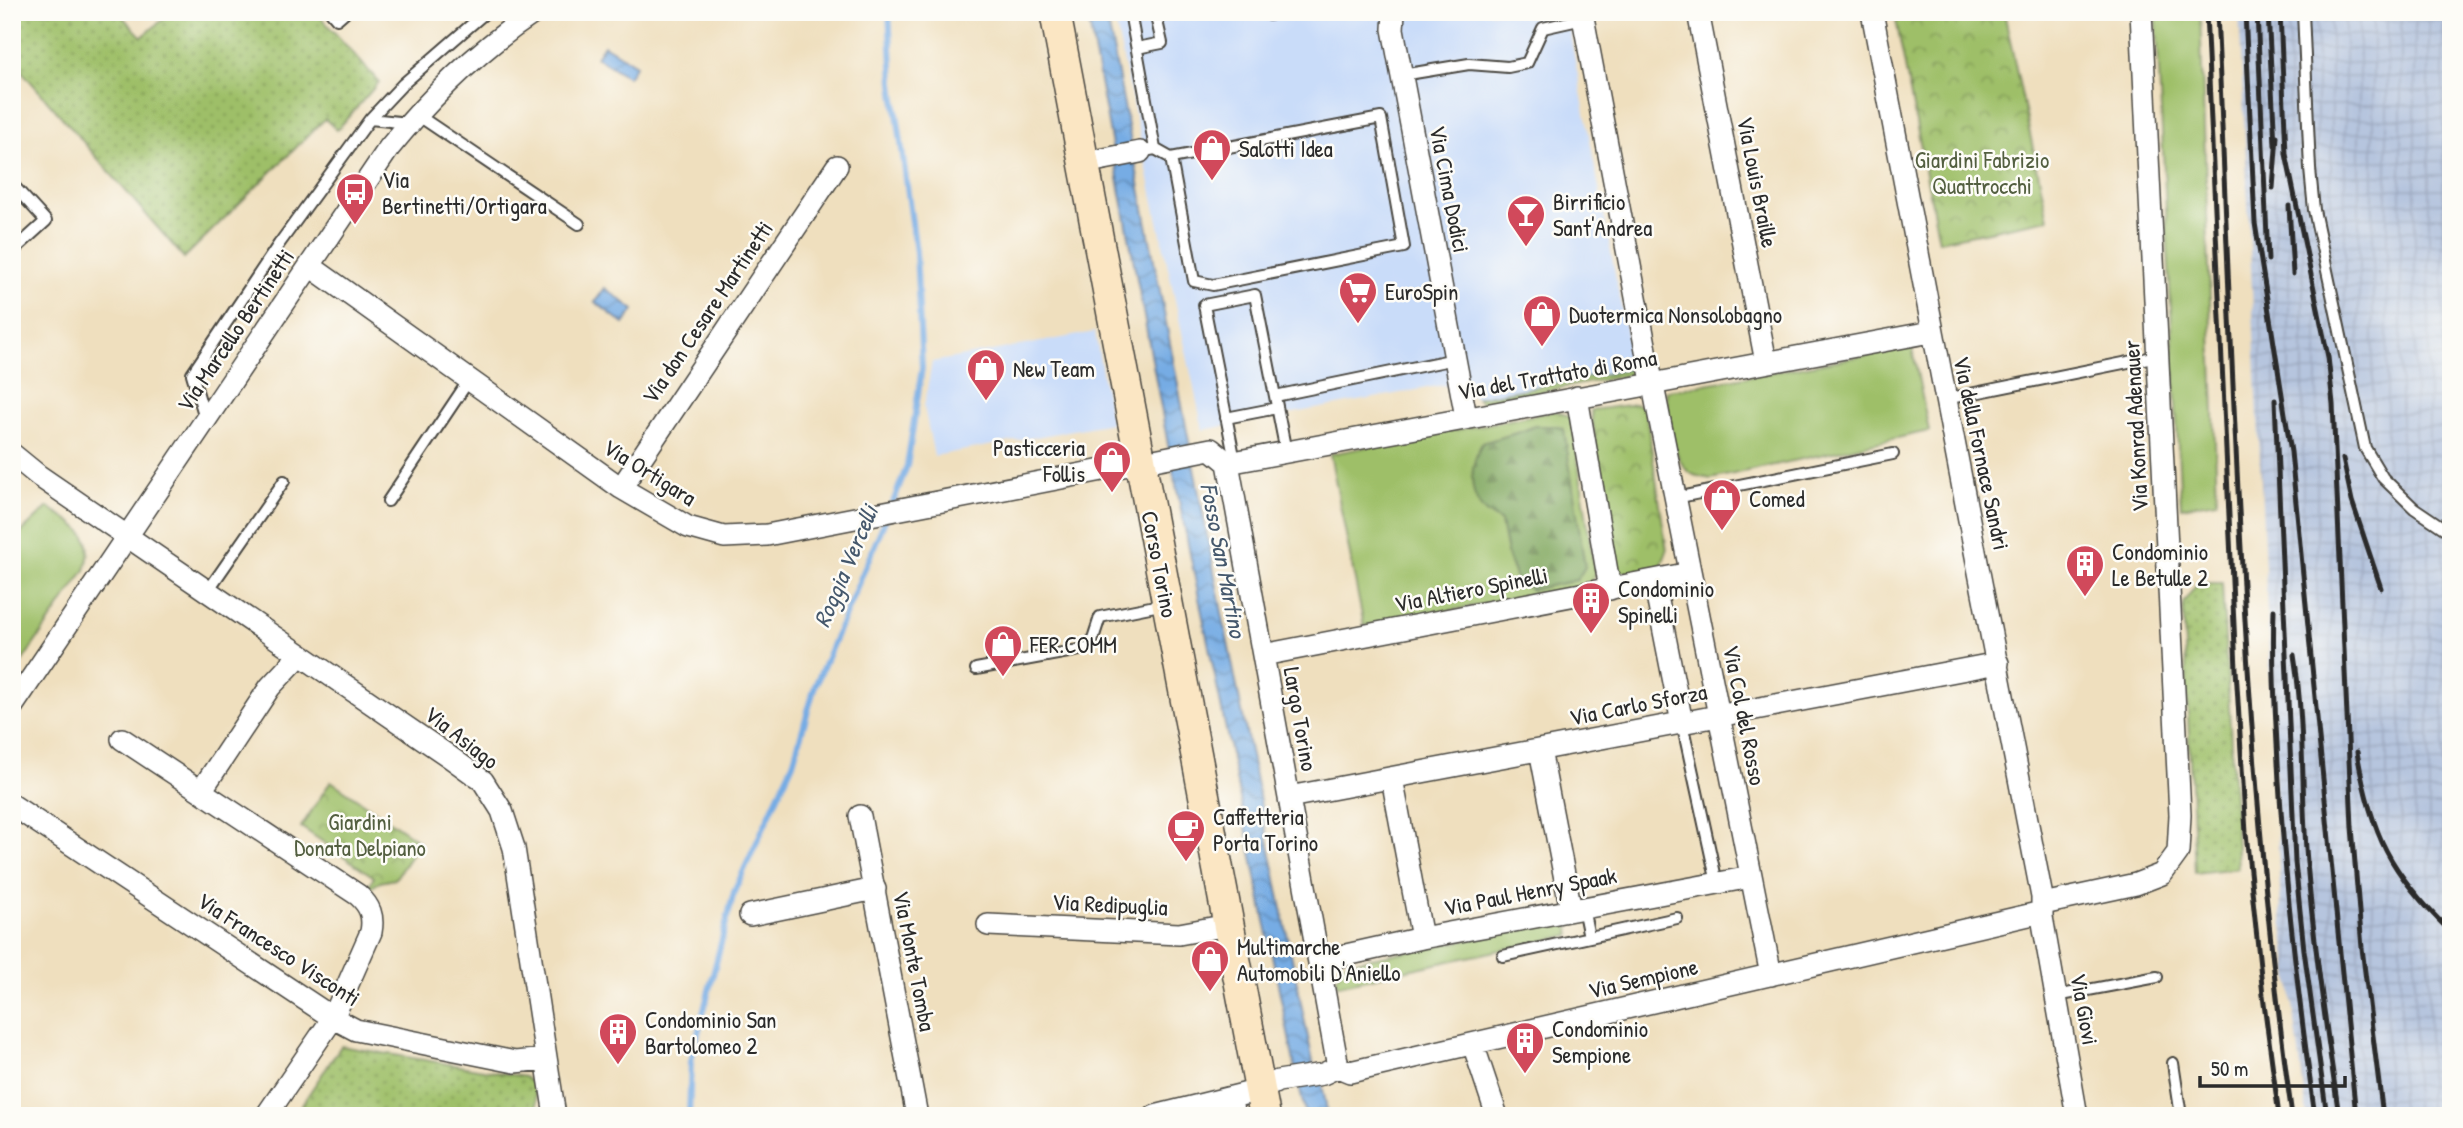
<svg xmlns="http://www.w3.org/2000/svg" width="2463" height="1128" font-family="'Patrick Hand',sans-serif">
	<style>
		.built { fill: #c9dcf9 }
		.industrial { fill: url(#industrial-grid) }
		.grass { fill: #9ebf68; stroke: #64754a; stroke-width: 2; fill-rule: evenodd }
		.forest { fill: url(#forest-firs); stroke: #546844; stroke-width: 2 }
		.park { fill: url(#park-crowns); stroke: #64754a; stroke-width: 2 }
		.garden { fill: url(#garden-dots); stroke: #64754a; stroke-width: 2 }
		.water { fill: url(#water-waves); stroke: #506c88; stroke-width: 2 }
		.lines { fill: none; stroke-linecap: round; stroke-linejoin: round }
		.stream { stroke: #76ace4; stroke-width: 6 }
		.service-casing { stroke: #484641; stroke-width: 14 }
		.minor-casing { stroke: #484641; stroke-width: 24 }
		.secondary-casing { stroke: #484641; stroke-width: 33 }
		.service { stroke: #fff; stroke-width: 10 }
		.minor { stroke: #fff; stroke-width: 21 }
		.secondary { stroke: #fbe6c3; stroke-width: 30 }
		.rail { stroke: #2b2b2b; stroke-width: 5 }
		.labels { text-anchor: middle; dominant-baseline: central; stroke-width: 5; stroke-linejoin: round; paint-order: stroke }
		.poi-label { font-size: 23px; fill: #2b2b2b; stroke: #fdfcf7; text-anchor: start }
		.park-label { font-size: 23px; fill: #535f40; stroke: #fdfcf7 }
		.street-label { font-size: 23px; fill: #2b2b2b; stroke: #fdfcf7 }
		.water-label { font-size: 24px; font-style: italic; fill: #45586c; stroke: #fdfcf7 }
	</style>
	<defs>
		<pattern id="industrial-grid" width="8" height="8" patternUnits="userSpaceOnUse" patternTransform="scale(1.75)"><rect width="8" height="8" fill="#b6c5de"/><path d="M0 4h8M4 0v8" fill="none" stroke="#9da9bf"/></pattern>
		<pattern id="forest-firs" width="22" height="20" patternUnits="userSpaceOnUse" patternTransform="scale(1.75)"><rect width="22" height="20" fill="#7ea65c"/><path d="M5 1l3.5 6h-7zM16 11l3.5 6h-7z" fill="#67874c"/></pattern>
		<pattern id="park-crowns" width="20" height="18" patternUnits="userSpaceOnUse" patternTransform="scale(1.75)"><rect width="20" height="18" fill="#9ebf68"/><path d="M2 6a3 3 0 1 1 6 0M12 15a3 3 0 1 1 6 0" fill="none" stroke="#819b56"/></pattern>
		<pattern id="garden-dots" width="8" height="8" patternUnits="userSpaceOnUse" patternTransform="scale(1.75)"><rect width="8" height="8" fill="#9ebf68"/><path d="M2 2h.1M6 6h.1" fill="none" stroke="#819b56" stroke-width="1.8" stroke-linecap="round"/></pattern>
		<pattern id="water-waves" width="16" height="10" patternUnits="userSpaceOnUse" patternTransform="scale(1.75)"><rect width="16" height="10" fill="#76ace4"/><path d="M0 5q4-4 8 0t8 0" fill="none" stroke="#618cb9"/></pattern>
	</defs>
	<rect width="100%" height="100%" fill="#fdfcf7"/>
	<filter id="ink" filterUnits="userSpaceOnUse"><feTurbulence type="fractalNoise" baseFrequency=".0143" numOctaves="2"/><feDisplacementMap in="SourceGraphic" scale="14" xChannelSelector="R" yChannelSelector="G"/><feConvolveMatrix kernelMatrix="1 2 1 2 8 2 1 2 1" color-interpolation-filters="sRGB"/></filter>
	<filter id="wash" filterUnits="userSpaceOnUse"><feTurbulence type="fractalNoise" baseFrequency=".00686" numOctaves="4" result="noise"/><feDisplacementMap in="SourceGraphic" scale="28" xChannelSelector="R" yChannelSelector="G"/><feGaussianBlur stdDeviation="1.57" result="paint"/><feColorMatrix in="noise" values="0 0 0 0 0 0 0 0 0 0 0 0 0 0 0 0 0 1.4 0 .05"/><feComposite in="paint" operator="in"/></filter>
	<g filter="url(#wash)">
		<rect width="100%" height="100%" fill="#efdfbe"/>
		<path class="built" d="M1113,12H1566L1633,369L1477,398L1443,385L1203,430Z
			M1095,332L1111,423L934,456L924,407L932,362Z"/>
		<path class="industrial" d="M2239,12H2451V1116H2307L2281,911Z"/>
		<path class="grass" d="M2156,12H2200L2217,501L2181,507Z
			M1912,347L1929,431L1711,479C1706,478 1699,477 1694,475C1671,465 1669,413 1666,391Z
			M1633,369L1634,374L1481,403L1477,398Z
			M1555,411L1569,416L1573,427L1595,574L1590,585L1364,626L1330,454ZM1535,426L1577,580L1557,583L1508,558L1501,522L1498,438L1516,435Z
			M48,507C75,525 98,533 85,570L12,676V541Z
			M1568,921L1571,935L1338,985L1336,979L1345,963Z"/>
		<path class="forest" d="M1535,426H1555L1564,429L1585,567L1577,580L1531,590L1517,581L1508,558L1501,522C1495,518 1487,514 1482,509C1467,489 1471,464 1482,443C1500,437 1518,434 1535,426Z"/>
		<path class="park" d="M1933,12H2004L2048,219L1939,241L1896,20Z
			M1636,404L1645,407L1667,551L1660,569L1632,573L1619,572L1612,558L1591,410Z
			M331,781L420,842L395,879L380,882L370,888L368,887L374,877L301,827Z"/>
		<path class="garden" d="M16,12H118L142,37L172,12H316L379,82L337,130L325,119L184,258L12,60V15Z
			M2198,583H2222L2238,868L2195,873L2183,603Z
			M341,1046L525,1077L534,1085L538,1116H294Z"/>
		<path class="water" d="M1087,12H1106L1224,623L1314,1067L1321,1078L1328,1116H1306L1298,1082L1172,466Z
			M604,45L636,65L628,77L596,57Z
			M605,288L634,310L624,324L595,302Z"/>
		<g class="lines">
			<path class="stream" d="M889,12L893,84L916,252L922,368L907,466L892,505
				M689,1116L691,1061L734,892L793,763L815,686L886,518"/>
		</g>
	</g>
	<g filter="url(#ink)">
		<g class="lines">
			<defs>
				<path id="service" d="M331,12L337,19L345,12
					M1130,12L1155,149
					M1268,12L1269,15L1283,12
					M2303,12L2310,169L2314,210L2365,448L2383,478L2414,508L2451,533
					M1137,48L1162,43L1155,12
					M1402,75L1469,64L1508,67L1527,63L1543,28L1583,19
					M416,114L579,224
					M370,119L403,84L486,12
					M1140,152L1155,149L1171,158L1194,281L1213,285L1404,247L1381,118L1171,158
					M12,184L46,221L12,252
					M1275,396L1455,359
					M1945,399L2158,356
					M205,418L192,374L279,244L370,119L409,123
					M1226,418L1277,408
					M1235,461L1204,305L1255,295L1286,452
					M1675,498L1893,454
					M388,501L469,380
					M207,592L284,481
					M976,669L1090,648L1100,617L1165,604
					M1682,723L1717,883
					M1583,908L1589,937
					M1503,956L1677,918
					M2056,996L2157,977
					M2173,1063L2181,1116
					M1235,1096L1240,1116"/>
				<path id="minor" d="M1394,12L1393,29L1466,417
					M1582,12L1650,371L1771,975
					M1698,12L1766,362
					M1872,12C1927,308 1985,602 2042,897V917L2077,1116
					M1084,163L1140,152
					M310,266L621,488L688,527L724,537L767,535L1211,449L1228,463L1931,332
					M1577,397L1610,589
					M12,454L39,476L447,755L483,781L502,811L514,848L555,1116
					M1228,463L1338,1067
					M621,488L837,166
					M1654,581L1682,723
					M1263,655L1690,573
					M12,707L389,148C432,95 478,50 535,12
					M122,739L358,895C370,906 374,916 371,932L333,1018L266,1116
					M1540,750L1571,910
					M1392,778L1422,938
					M201,791L270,687L300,655
					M1289,797L1998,663
					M12,805L333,1018L356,1030L515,1062L546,1059
					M860,816L917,1116
					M2043,904L2136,884L2162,874L2178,852L2180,815L2141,12
					M750,915L875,889
					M988,925L1179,934L1228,925
					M1319,961L1422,938L1751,877
					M1473,1044L1497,1116
					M1155,1116L1260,1090L1278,1081L1323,1074L1338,1067L1350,1072L2042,912"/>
				<path id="secondary" d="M1055,12L1265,1116"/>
			</defs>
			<use href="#service" class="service-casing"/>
			<use href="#minor" class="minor-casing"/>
			<use href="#secondary" class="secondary-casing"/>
			<use href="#service" class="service"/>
			<use href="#minor" class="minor"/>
			<use href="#secondary" class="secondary"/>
			<path class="rail" d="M2206,12L2236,669L2246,833L2263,995L2279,1116
				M2217,12C2234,380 2241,750 2292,1116
				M2245,12L2255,223L2291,452L2356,1116
				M2257,12L2268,260
				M2268,12L2275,145
				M2280,12L2286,154L2328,357L2333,404L2352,827L2362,948L2383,1116
				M2273,188L2277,136
				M2289,206L2293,274
				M2275,400L2295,862L2304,950L2327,1116
				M2343,459L2352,501L2381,588
				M2274,610C2272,667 2276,724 2279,781C2286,893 2299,1004 2315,1116
				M2294,655C2305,723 2301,793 2307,862C2314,947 2327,1031 2339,1116
				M2357,752C2371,835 2390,873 2451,932"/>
		</g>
	</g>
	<defs>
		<symbol id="shop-pin" viewBox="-11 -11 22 30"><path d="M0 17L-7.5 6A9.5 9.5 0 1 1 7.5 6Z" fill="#d1495b" stroke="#fdfcf7"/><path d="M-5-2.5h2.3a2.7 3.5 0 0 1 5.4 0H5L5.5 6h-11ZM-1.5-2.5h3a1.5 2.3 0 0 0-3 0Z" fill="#fff"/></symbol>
		<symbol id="bus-pin" viewBox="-11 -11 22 30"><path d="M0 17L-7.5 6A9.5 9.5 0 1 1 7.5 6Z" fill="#d1495b" stroke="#fdfcf7"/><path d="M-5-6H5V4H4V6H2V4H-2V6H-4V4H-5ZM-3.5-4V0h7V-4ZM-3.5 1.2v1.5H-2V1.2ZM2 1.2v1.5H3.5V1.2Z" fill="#fff"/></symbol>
		<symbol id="bar-pin" viewBox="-11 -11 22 30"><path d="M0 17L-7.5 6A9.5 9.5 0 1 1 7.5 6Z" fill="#d1495b" stroke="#fdfcf7"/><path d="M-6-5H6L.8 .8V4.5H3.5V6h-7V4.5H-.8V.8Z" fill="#fff"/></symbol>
		<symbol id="supermarket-pin" viewBox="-11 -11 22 30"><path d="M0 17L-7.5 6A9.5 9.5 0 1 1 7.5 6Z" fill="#d1495b" stroke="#fdfcf7"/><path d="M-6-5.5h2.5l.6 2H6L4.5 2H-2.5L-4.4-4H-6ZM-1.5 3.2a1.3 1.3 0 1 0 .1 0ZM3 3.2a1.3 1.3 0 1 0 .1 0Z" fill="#fff"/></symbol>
		<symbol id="building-pin" viewBox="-11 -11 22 30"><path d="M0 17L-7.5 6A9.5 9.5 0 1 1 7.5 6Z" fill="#d1495b" stroke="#fdfcf7"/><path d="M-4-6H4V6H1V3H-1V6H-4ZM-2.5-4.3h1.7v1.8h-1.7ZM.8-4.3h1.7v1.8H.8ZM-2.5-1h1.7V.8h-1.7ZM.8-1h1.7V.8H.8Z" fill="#fff"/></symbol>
		<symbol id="cafe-pin" viewBox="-11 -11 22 30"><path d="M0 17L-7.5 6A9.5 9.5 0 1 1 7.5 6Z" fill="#d1495b" stroke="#fdfcf7"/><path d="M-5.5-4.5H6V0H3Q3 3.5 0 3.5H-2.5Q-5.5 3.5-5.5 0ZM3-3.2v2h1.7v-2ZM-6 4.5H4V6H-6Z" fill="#fff"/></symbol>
	</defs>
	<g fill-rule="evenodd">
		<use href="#shop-pin" x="1190" y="126" width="44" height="60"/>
		<use href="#bus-pin" x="333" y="170" width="44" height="60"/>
		<use href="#bar-pin" x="1504" y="192" width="44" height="60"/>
		<use href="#supermarket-pin" x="1336" y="269" width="44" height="60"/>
		<use href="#shop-pin" x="1520" y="292" width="44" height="60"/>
		<use href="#shop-pin" x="964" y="346" width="44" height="60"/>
		<use href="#shop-pin" x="1090" y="438" width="44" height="60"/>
		<use href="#shop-pin" x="1700" y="476" width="44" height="60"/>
		<use href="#building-pin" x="2063" y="542" width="44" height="60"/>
		<use href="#building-pin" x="1569" y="579" width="44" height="60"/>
		<use href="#shop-pin" x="981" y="622" width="44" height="60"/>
		<use href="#cafe-pin" x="1164" y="807" width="44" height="60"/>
		<use href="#shop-pin" x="1188" y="937" width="44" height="60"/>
		<use href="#building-pin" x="596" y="1010" width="44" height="60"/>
		<use href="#building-pin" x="1503" y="1019" width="44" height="60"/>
	</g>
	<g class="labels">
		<g class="poi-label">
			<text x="1239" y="148">Salotti Idea</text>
			<text x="382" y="179">Via<tspan x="382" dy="26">Bertinetti/Ortigara</tspan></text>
			<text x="1553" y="201">Birrificio<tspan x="1553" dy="26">Sant'Andrea</tspan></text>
			<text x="1385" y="291">EuroSpin</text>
			<text x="1569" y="314">Duotermica Nonsolobagno</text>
			<text x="1013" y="368">New Team</text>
			<text x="1085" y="447" text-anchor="end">Pasticceria<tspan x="1085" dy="26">Follis</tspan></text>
			<text x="1749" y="498">Comed</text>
			<text x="2112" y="551">Condominio<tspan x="2112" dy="26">Le Betulle 2</tspan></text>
			<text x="1618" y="588">Condominio<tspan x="1618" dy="26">Spinelli</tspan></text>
			<text x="1030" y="644">FER.COMM</text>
			<text x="1213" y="816">Caffetteria<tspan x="1213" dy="26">Porta Torino</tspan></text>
			<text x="1237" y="946">Multimarche<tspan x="1237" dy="26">Automobili D'Aniello</tspan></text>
			<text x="645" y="1019">Condominio San<tspan x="645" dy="26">Bartolomeo 2</tspan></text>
			<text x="1552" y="1028">Condominio<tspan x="1552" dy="26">Sempione</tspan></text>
		</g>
		<g class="park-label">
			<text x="1982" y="159">Giardini Fabrizio<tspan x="1982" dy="26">Quattrocchi</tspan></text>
			<text x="360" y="821">Giardini<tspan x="360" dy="26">Donata Delpiano</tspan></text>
		</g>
		<g class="street-label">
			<text transform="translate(1758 182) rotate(79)">Via Louis Braille</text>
			<text transform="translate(1450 189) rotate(79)">Via Cima Dodici</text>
			<text transform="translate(707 312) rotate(-56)">Via don Cesare Martinetti</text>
			<text transform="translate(235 330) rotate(-56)">Via Marcello Bertinetti</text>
			<text transform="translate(1557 374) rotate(-10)">Via del Trattato di Roma</text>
			<text transform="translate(2135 426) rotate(-93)">Via Konrad Adenauer</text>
			<text transform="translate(1982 453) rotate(78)">Via della Fornace Sandri</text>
			<text transform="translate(650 472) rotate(32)">Via Ortigara</text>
			<text transform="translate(1160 564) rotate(79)">Corso Torino</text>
			<text transform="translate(1471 589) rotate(-11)">Via Altiero Spinelli</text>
			<text transform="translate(1638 704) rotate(-11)">Via Carlo Sforza</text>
			<text transform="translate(1745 715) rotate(79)">Via Col del Rosso</text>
			<text transform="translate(1301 719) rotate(80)">Largo Torino</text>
			<text transform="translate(462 737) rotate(38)">Via Asiago</text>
			<text transform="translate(1530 891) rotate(-11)">Via Paul Henry Spaak</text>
			<text transform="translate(1110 904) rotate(3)">Via Redipuglia</text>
			<text transform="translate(279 949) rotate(33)">Via Francesco Visconti</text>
			<text transform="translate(915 961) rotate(79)">Via Monte Tomba</text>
			<text transform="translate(1643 978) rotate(-13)">Via Sempione</text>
			<text transform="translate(2085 1009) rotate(80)">Via Giovi</text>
		</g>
		<g class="water-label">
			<text transform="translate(1224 560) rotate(79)">Fosso San Martino</text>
			<text transform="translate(845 566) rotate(-67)">Roggia Vercelli</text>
		</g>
	</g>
	<rect width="2463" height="1128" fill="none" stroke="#fdfcf7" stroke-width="42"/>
	<path d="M2200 1076v10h145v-10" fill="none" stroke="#2b2b2b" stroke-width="3.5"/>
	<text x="2211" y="1076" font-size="21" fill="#2b2b2b" stroke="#fdfcf7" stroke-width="5" paint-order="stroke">50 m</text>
</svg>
